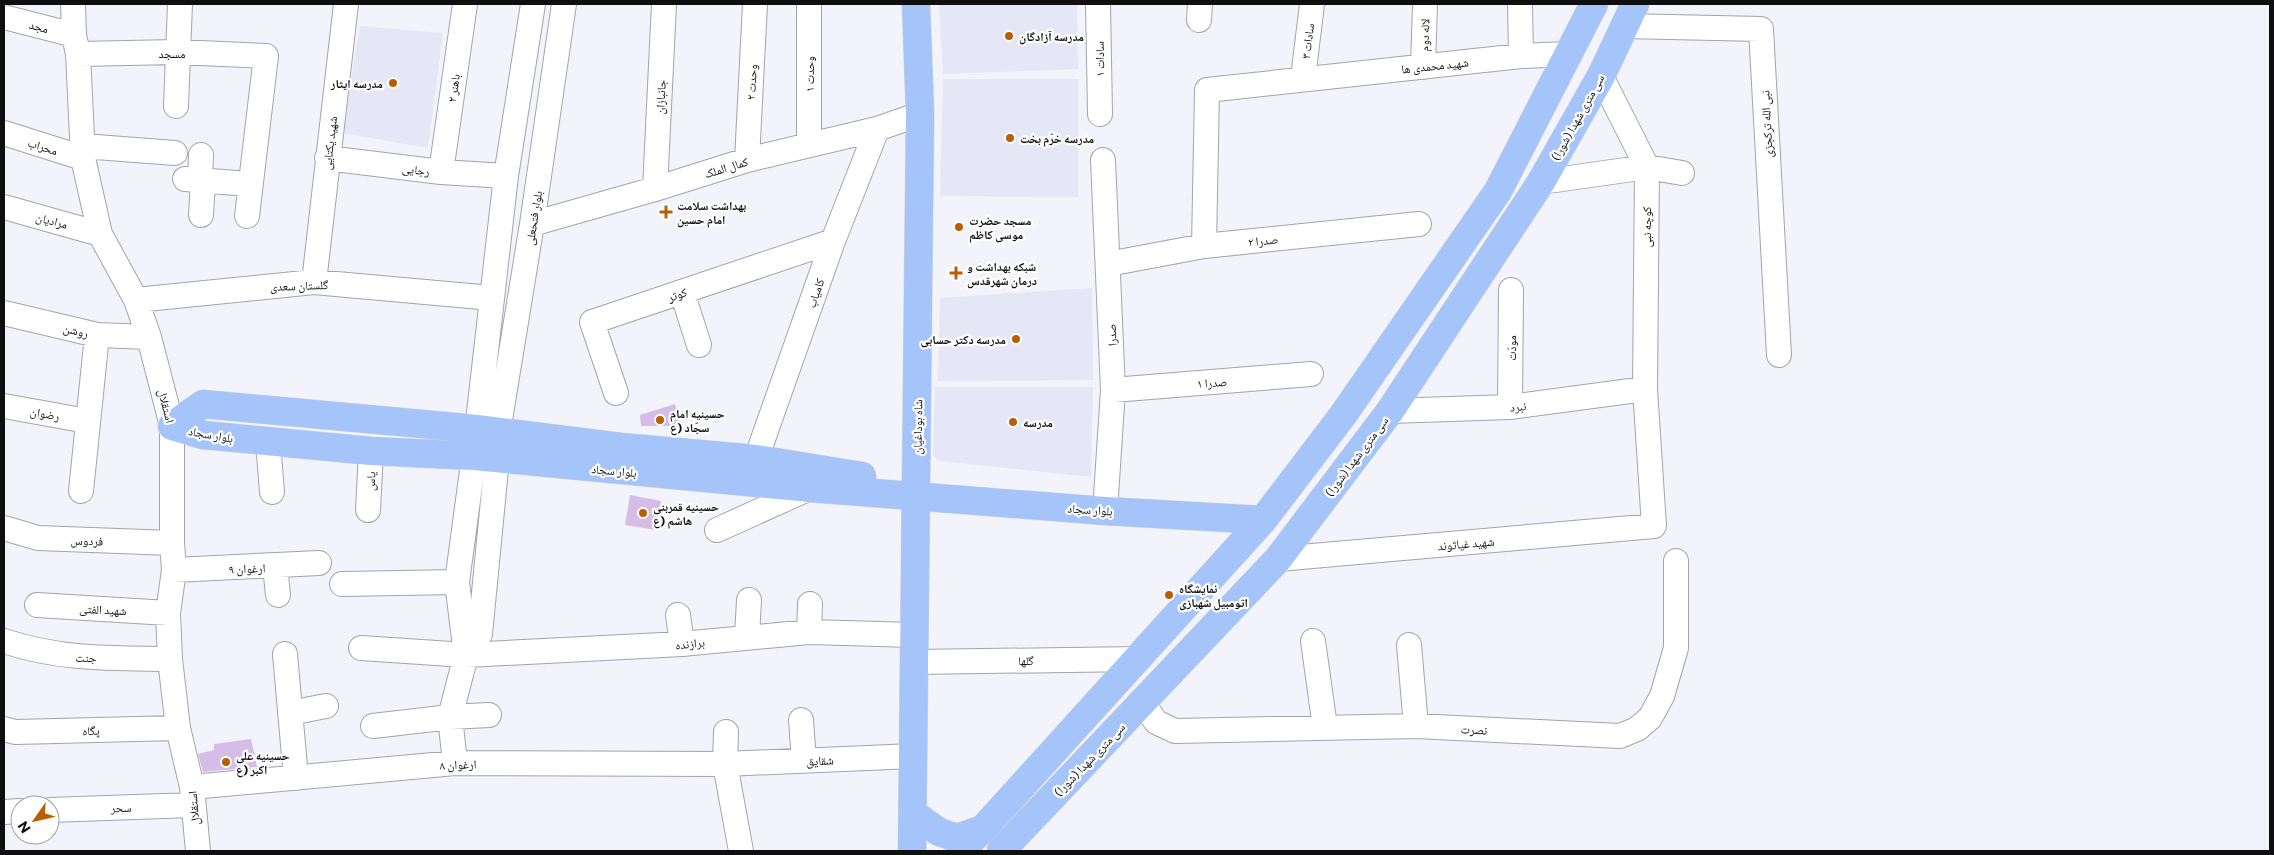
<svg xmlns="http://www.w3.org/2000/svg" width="2274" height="855" font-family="Commissioner,'Noto Naskh Arabic',sans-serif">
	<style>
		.built { fill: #e5e6f6 }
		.building { fill: #d6bde7 }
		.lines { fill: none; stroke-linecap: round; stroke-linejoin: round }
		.minor-casing { stroke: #a3a3ac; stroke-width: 26 }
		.major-casing { stroke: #d4d4d4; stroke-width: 29 }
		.minor { stroke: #fff; stroke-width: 24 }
		.major { stroke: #a4c4fa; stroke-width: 28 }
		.poi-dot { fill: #ba5e06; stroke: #fff; stroke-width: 2 }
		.labels { text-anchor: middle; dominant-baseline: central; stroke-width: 4.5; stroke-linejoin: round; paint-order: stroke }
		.street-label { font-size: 12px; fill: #0f0f12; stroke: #fff }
		.poi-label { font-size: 12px; font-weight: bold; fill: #0f0f12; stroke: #fff; text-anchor: start }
	</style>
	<rect width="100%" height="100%" fill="#f3f3fc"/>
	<path class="built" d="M939,4H1077L1078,69L943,74Z
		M360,26L443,33L428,148L342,133Z
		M943,79H1078V197L940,196Z
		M1092,288L1093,380L938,381L940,298Z
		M935,387H1093L1091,477L940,461L933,456Z"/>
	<path class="building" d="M675,404L681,426H641L640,415Z
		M630,495L661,501L656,530L625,525Z
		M251,739L257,767L203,772L198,754L214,750V744Z"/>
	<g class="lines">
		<defs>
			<path id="minor" d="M73,4L74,35L78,54L83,158L100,234L136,300L149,337L172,426V543L174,570L168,613L170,659L178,728L192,787L198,851
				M809,4V143
				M1098,4L1100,114
				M1520,4L1521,56
				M4,17L74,35
				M1199,20L1200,4
				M1624,26L1761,29L1779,355
				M78,54L177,52L266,56L247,216
				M1423,67L1425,4
				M1303,78L1312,4
				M176,106L180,4
				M4,133L83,158
				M83,146L175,153
				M327,158L441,172L506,176
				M747,160L755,4
				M1103,160L1113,390L1105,511
				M441,172L465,4
				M185,179L249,184
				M200,181L201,155
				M1541,182L1647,167L1682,173
				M655,189L664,4
				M4,207L100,234
				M201,215L203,181
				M532,224L655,189L747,160L877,129L920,114
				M1204,246L1207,90L1521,56L1568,54
				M1108,264L1204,246L1419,224
				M314,282L346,4
				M682,292L699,345
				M136,300L314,282L492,298
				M4,313L97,335L149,337
				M1113,390L1311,374
				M616,393L592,322L833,241
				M4,406L87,421
				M1510,407L1511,290
				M1390,411L1510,407L1645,389
				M268,442L272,492
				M756,459L833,241L877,129
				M81,491L97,335
				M368,510L371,451
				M4,528L38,538L172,543
				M717,530L810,488
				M1278,559L1654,526L1645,389L1647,167L1601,76
				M275,566L278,595
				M174,570L319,563
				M342,584L457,582
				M37,605L168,613
				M678,615L682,644
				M809,632L810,604
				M747,636L749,600
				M4,641C61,660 111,658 170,659
				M1313,641L1325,727
				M1409,645L1416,726
				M361,648L466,655L682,644L809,632L914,635
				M285,654L296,778
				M466,655L457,582L474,456L506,176L533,4
				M913,662L1139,659
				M1143,703L1156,722L1175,731L1416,726L1620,736L1637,729L1650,718L1662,696L1676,648V561
				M290,713L326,706
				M801,720L804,761
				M373,726L450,717L489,715
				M4,729L15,732L178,728
				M726,732L725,764L741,851
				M455,763L450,717L466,655L480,634L497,459L498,432L532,224L564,4
				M192,787L455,763L725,764L914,756
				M50,810L192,805
				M4,812L20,811"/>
			<path id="major" d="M172,426L203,435L371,451L474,456L810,488L1105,511L1263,520
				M172,426L203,404L477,429L621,447L756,459L862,476
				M914,814L939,832L957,838L983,829
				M912,851L920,114L916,4
				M960,851L983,829L1263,520L1343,415L1498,191L1594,4
				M1001,851L1278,559L1390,411L1541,182L1601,76L1635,4"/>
		</defs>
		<use href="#minor" class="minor-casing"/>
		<use href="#major" class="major-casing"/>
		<use href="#minor" class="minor"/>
		<use href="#major" class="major"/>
	</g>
	<g class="poi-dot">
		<circle cx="1009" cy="36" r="5"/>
		<circle cx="393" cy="83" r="5"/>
		<circle cx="1010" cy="138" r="5"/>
		<path d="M663.5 204.5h5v5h5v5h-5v5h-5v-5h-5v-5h5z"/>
		<circle cx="959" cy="227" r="5"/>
		<path d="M953.5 265.5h5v5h5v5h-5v5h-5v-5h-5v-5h5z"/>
		<circle cx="1016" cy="339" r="5"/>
		<circle cx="660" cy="420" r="5"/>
		<circle cx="1013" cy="422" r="5"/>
		<circle cx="643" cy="513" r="5"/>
		<circle cx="1169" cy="595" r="5"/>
		<circle cx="226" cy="762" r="5"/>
	</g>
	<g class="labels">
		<g class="street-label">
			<text transform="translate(39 26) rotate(15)">مجد</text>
			<text transform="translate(1424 35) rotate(-88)">لاله دوم</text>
			<text transform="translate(1307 41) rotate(-83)">سادات ۳</text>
			<text x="172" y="53">مسجد</text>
			<text transform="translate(1099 59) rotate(-91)">سادات ۱</text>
			<text transform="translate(1435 65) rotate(-6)">شهید محمدی ها</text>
			<text transform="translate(809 74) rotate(-90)">وحدت ۱</text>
			<text transform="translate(751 82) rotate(-87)">وحدت ۲</text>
			<text transform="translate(453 88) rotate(-82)">باهنر ۲</text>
			<text transform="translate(660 97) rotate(-87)">جانبازان</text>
			<text transform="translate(1577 117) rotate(-61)">سی متری شهدا (شورا)</text>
			<text transform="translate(1766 124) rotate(-93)">نبی الله ترکجزی</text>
			<text transform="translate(329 143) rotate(-83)">شهید یکتایی</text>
			<text transform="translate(43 146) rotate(18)">محراب</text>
			<text transform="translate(726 167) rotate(-17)">کمال الملک</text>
			<text transform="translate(416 169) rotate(7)">رجایی</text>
			<text transform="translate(533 218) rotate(-81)">بلوار فتحعلی</text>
			<text transform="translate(52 220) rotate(15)">مرادیان</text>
			<text transform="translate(1646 227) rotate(-90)">کوچه نبی</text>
			<text transform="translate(1263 240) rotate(-6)">صدرا ۲</text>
			<text transform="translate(299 285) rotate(-2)">گلستان سعدی</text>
			<text transform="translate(815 293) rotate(-71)">کامیاب</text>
			<text transform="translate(677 294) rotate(-19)">کوثر</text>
			<text transform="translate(76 330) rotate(13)">روشن</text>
			<text transform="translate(1111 335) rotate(-92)">صدرا</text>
			<text transform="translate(1511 348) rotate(-90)">مودّت</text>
			<text transform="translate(1212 382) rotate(-4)">صدرا ۱</text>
			<text transform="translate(167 406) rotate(76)">استقلال</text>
			<text transform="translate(1518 406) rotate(-6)">نبرد</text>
			<text transform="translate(45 413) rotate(10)">رضوان</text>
			<text transform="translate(917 427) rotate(-89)">شاه بوداغیان</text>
			<text transform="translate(211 434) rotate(10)">بلوار سجاد</text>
			<text transform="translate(1356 456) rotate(-53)">سی متری شهدا (شورا)</text>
			<text transform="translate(614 470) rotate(5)">بلوار سجاد</text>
			<text transform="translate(370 481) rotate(-87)">یاس</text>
			<text transform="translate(1090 509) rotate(4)">بلوار سجاد</text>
			<text transform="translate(87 540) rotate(2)">فردوس</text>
			<text transform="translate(1466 543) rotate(-5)">شهید غیاثوند</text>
			<text transform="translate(247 568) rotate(-2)">ارغوان ۹</text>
			<text transform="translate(103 609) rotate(3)">شهید الفتی</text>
			<text transform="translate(690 643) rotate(-6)">برازنده</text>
			<text transform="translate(86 657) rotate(2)">جنت</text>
			<text transform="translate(1026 660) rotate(-1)">گلها</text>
			<text transform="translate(1474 729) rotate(3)">نصرت</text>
			<text transform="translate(91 730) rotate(-2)">پگاه</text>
			<text transform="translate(1089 759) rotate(-46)">سی متری شهدا (شورا)</text>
			<text transform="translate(820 760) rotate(-3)">شقایق</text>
			<text transform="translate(458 764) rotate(-2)">ارغوان ۸</text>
			<text transform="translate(121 807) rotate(-2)">سحر</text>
			<text transform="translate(193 808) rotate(-95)">استقلال</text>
		</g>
		<g class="poi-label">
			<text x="1019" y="36">مدرسه آزادگان</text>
			<text x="383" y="83" text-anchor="end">مدرسه ایثار</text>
			<text x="1020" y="138">مدرسه خرّم بخت</text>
			<text x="677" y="205">بهداشت سلامت<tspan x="677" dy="14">امام حسین</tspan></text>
			<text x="969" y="220">مسجد حضرت<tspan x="969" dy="14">موسی کاظم</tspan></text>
			<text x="967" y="266">شبکه بهداشت و<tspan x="967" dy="14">درمان شهرقدس</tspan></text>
			<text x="1006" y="339" text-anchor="end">مدرسه دکتر حسابی</text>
			<text x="670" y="413">حسینیه امام<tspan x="670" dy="14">سجّاد (ع</tspan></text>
			<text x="1023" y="422">مدرسه</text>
			<text x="653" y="506">حسینیه قمربنی<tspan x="653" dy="14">هاشم (ع</tspan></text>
			<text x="1179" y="588">نمایشگاه<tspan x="1179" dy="14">اتومبیل شهبازی</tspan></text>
			<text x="236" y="755">حسینیه علی<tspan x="236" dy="14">اکبر (ع</tspan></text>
		</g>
	</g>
	<rect width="2274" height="855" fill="none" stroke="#0f0f12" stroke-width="10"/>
	<g transform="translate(35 820) rotate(236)"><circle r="24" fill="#ffffff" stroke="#9f9fa0"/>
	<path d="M0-4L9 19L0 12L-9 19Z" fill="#ba5e06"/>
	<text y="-8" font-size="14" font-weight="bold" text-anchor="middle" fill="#0f0f12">N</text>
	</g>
</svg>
